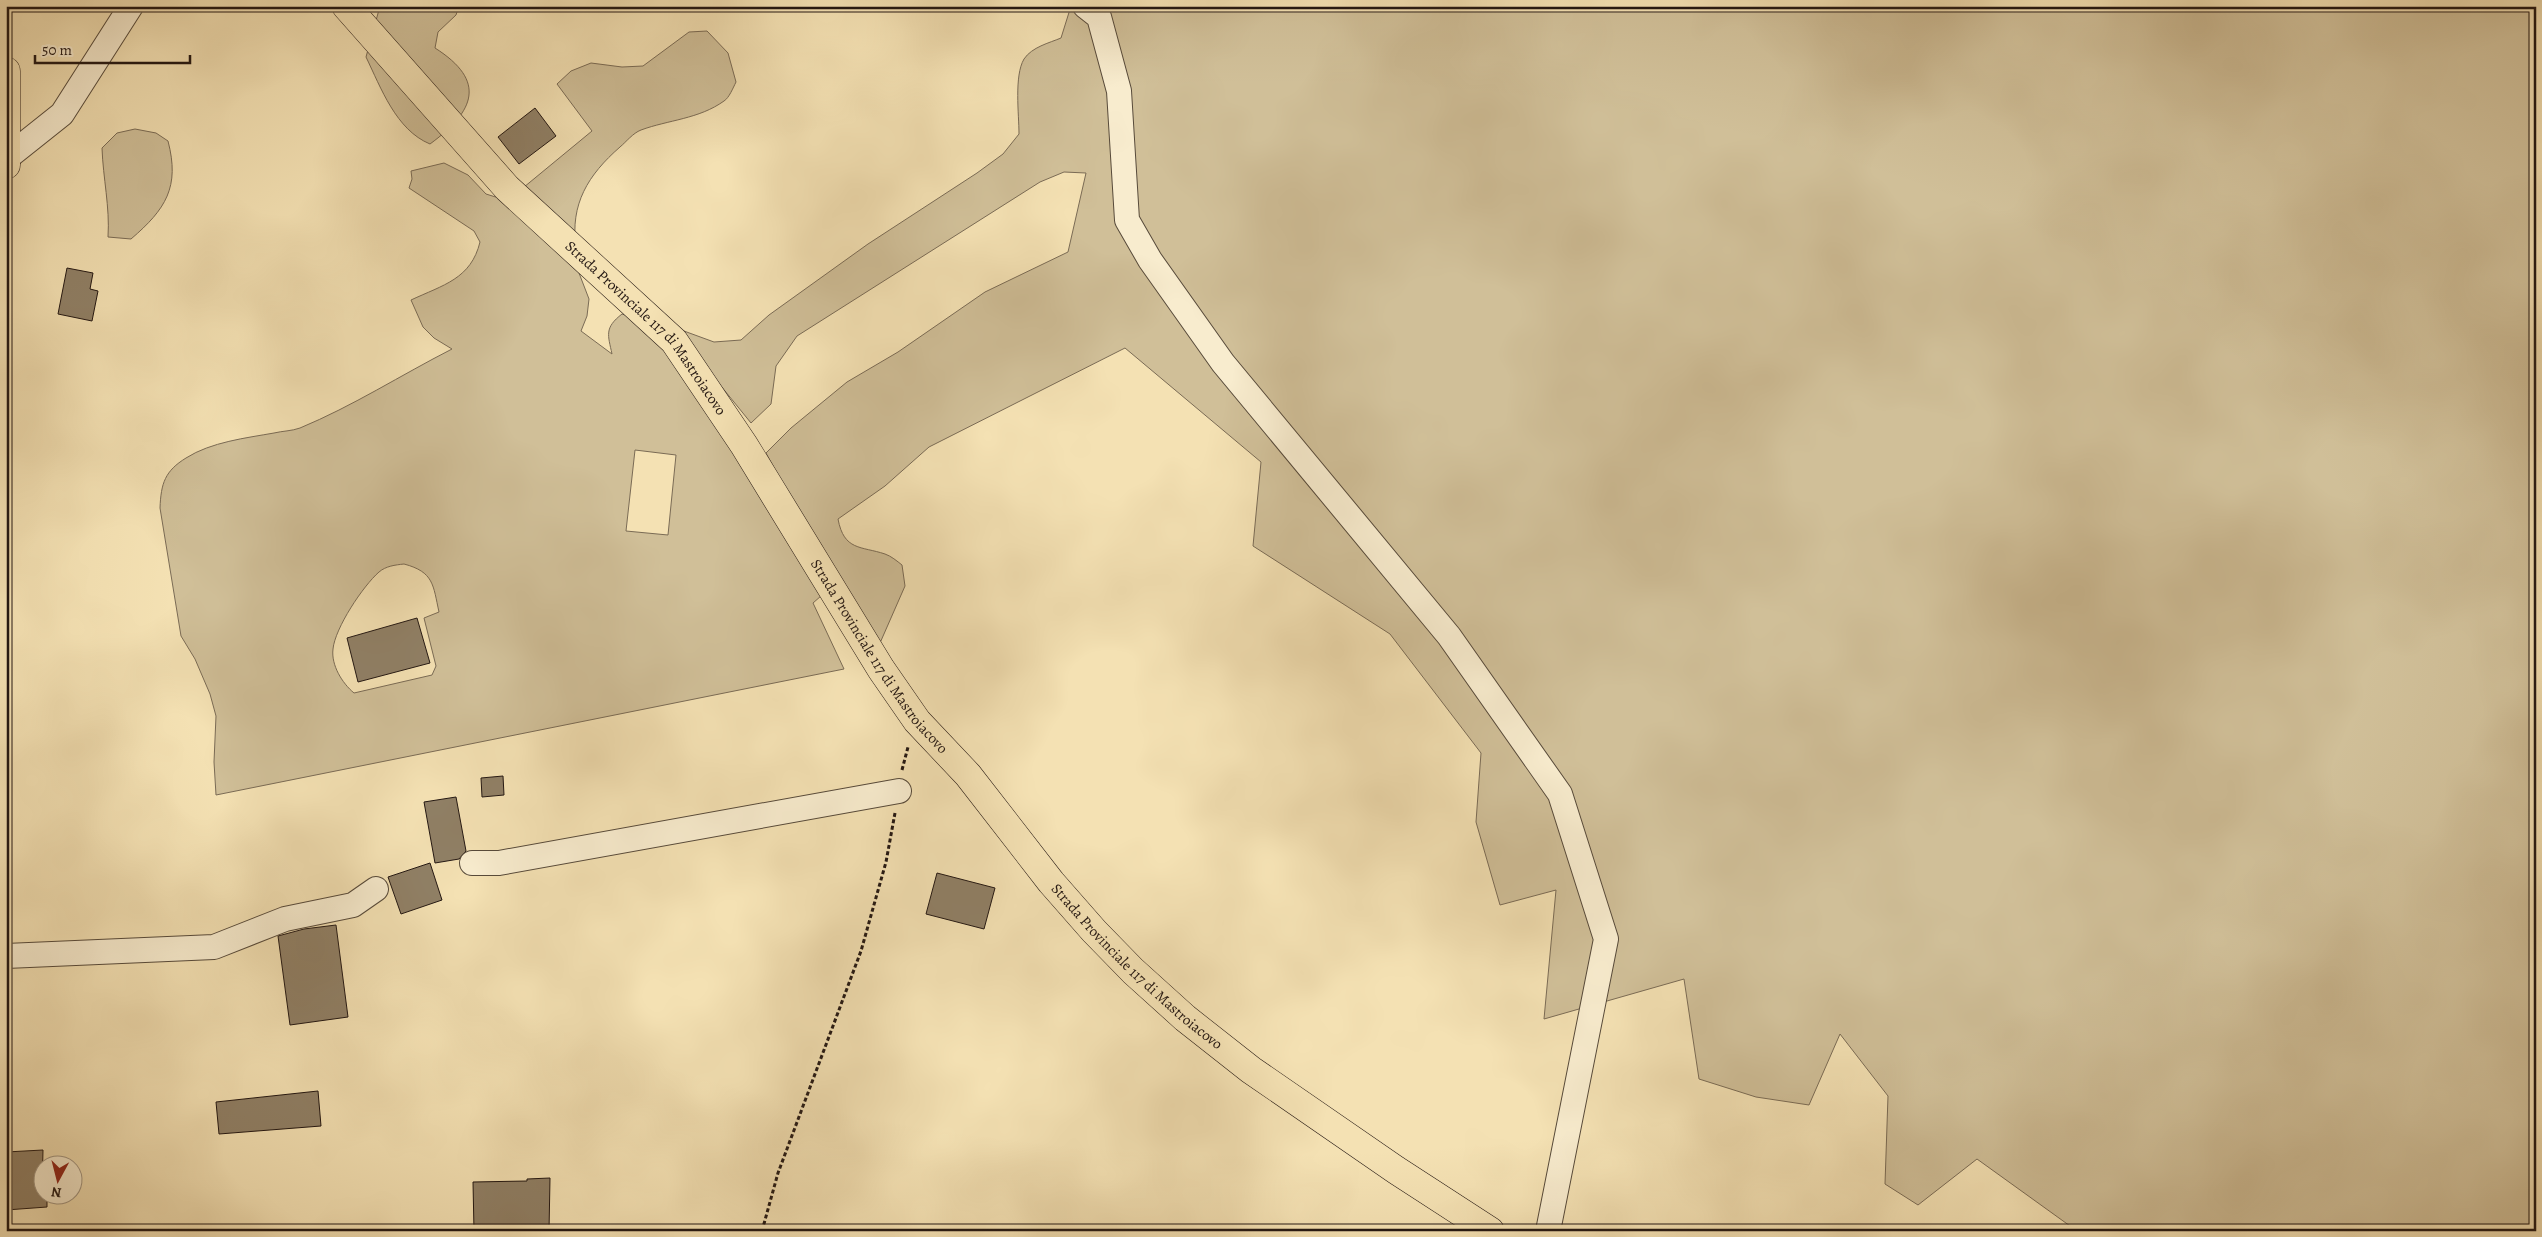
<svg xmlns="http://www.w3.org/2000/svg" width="2542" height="1237" font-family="Alegreya,serif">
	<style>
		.green { fill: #d0bf98; stroke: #7a6b55; fill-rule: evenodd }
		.building { fill: #908066; stroke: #231712 }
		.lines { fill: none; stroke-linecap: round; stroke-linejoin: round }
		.minor-casing { stroke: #574a3a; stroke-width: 26 }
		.major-casing { stroke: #231712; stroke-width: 29 }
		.path { stroke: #231712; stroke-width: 3; stroke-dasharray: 4 2.5; stroke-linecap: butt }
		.minor { stroke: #f8ecce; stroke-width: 24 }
		.major { stroke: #f4e1b3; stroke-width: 28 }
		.labels { text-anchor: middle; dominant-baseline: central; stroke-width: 5; stroke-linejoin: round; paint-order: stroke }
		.street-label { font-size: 15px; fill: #231712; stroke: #f8ecce }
	</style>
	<rect width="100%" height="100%" fill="#f4e1b3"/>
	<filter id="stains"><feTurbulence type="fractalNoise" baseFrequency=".004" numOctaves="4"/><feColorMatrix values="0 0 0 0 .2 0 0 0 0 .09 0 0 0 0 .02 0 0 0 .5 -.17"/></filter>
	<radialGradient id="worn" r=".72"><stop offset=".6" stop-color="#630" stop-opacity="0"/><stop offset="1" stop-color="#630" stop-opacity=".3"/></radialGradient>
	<path class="green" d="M380,6H459L456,15L438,32L435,48C487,81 475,111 430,144C396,130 381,88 366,57Z
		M1071,6H2536V1231H2077L1977,1159L1918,1205L1885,1184L1888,1096L1840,1034L1809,1105L1756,1097L1699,1079L1684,979L1544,1019L1556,890L1500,905L1476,822L1481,753L1390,634L1253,546L1261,462L1125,348L929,447L885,486L838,519C844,551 861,546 885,554C891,556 897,561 902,565L905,586L880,643L795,506L766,453L791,428L847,382L898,352L985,292L1068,252L1086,173L1064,172L1040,182L797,336L776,366L771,404L751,423L673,327L714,342L741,340L769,315L868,244L977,173L1003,154L1019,134C1019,114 1014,76 1024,59C1032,47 1049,43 1061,38Z
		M707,31L728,53L736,82C733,88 729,98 724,101C699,119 668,120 641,130C633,133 626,142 620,147C588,175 570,204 576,247L518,192L592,131L557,84L571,71L591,63L622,67L643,66L689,32Z
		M135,129L156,133L168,141C180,187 166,209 131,239L108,237C110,207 103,178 102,148L117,133Z
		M444,163L468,175L486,194L502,199L579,273L589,299L587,316L581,331L612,354C608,335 604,328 622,314L638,319L682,363L821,596L813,603L844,669L216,795L214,762L216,716L210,694L195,659L181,636L160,508C161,483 165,471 186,458C211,442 246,438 274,433C282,431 292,431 300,428C353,406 401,375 452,349L434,338L423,327L411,300C443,285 471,279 480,242L474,231L409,188L412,179L411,171ZM635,450L676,455L668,535L626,531ZM404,564C434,572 433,585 439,612L424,618L436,666L432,675L354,693C342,683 331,665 333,649C335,628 363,586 379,572C386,566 395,565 404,564Z"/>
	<path class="building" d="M535,108L556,136L519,164L498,137Z
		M67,268L93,273L90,289L98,291L92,321L58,314Z
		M417,618L430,663L358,682L347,638Z
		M503,776L504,795L482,797L481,778Z
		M456,797L466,851L459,859L435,863L424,802Z
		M430,863L442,900L401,914L388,877Z
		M937,873L995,888L984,929L926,914Z
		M336,925L348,1017L290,1025L278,936L304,929Z
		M318,1091L321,1126L219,1134L216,1102Z
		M43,1150L42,1194H47V1207L6,1210V1152Z
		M550,1178L549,1231H474L473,1182L527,1181V1179Z"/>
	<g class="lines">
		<defs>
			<path id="minor" d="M1085,6L1099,17L1119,91L1127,220L1150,260L1223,363L1449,636L1560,794L1606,939L1548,1231
				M8,157L62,114L131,6
				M472,863H499L899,791
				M6,956L214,947L285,919L353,905L376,889"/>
			<g id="major">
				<path id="s1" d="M346,6L507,188L674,341L744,445L881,669L917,721L968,775L1051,882L1094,931L1133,971L1185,1018L1251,1070L1396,1170L1490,1231"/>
				<path d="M6,71V165"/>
			</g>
		</defs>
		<use href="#minor" class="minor-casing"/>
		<use href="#major" class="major-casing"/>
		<path class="path" d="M902,770L908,747
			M6,1228L36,1231
			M762,1231L778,1173L861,951L886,862L895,813"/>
		<use href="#minor" class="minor"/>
		<use href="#major" class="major"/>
	</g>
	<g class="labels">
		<g class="street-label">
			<text stroke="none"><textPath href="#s1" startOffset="441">Strada Provinciale 117 di Mastroiacovo</textPath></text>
			<text stroke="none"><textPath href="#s1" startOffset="846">Strada Provinciale 117 di Mastroiacovo</textPath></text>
			<text stroke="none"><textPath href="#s1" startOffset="1251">Strada Provinciale 117 di Mastroiacovo</textPath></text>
		</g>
	</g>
	<rect width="2542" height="1237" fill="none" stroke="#f4e1b3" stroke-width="25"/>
	<rect x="8" y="8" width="2527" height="1222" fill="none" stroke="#231712" stroke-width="2.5"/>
	<rect x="12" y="12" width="2517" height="1212" fill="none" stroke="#231712"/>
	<g transform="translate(58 1180) rotate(187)"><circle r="24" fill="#f8ecce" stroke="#a39783"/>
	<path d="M0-4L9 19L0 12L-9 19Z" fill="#8f2418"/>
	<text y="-8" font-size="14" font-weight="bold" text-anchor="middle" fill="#231712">N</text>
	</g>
	<path d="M35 55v8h155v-8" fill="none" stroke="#231712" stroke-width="2.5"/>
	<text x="42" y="55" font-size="15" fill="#231712" stroke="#f8ecce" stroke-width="4" paint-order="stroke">50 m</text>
	<rect width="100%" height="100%" filter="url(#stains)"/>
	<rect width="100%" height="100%" fill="url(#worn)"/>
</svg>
